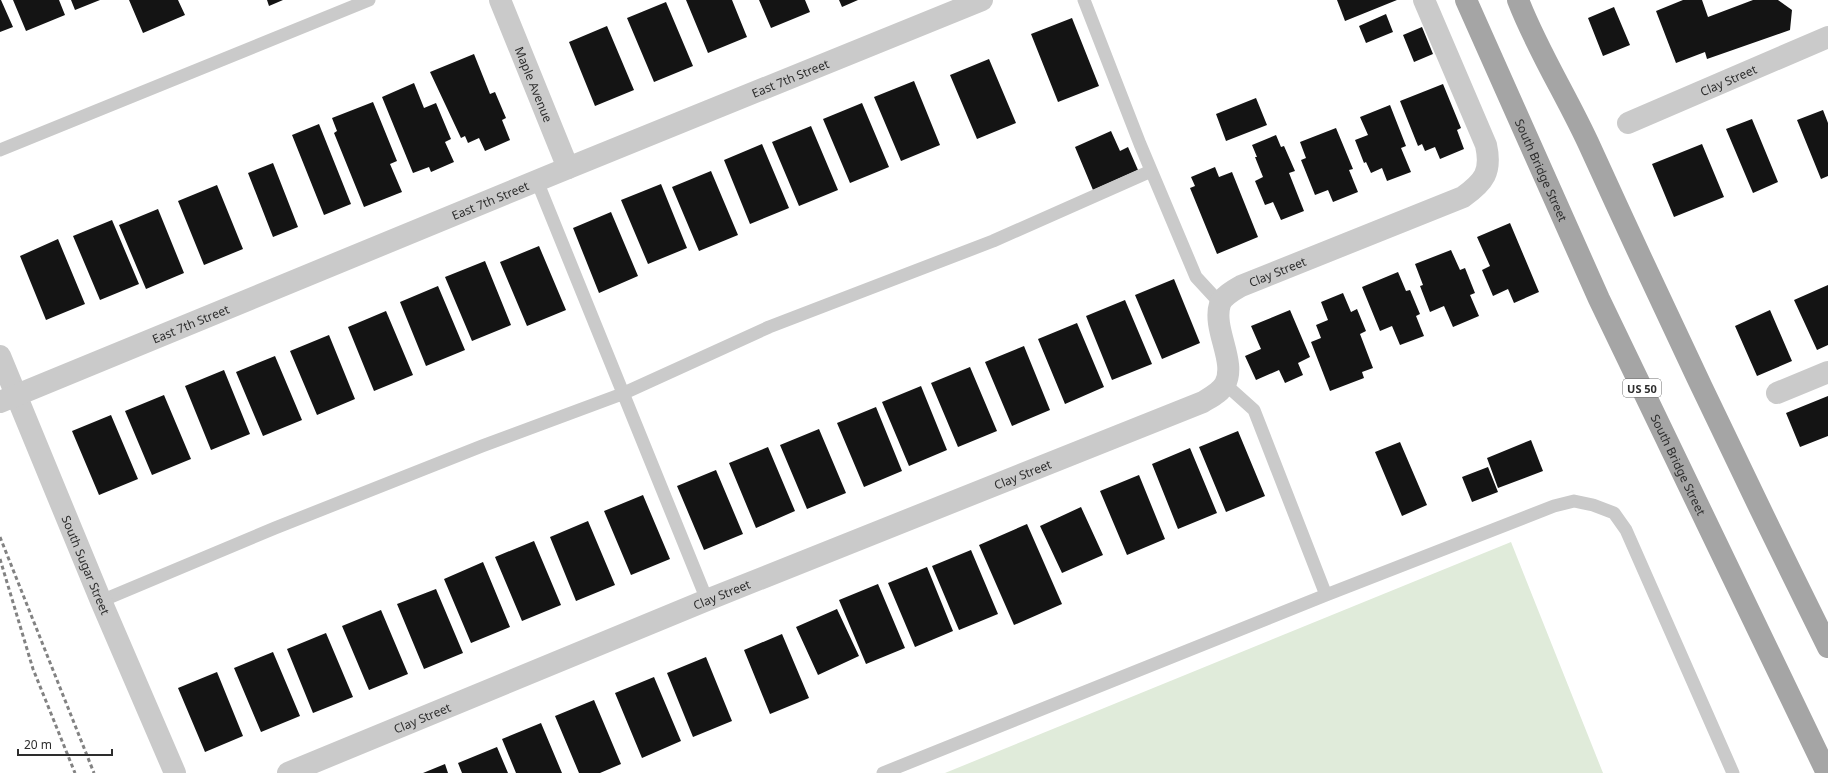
<svg xmlns="http://www.w3.org/2000/svg" width="1828" height="773" font-family="'Noto Sans',sans-serif">
	<style>
		.green { fill: #e0ebda }
		.building { fill: #141414 }
		.lines { fill: none; stroke-linecap: round; stroke-linejoin: round }
		.service { stroke: #cacaca; stroke-width: 13 }
		.minor { stroke: #cacaca; stroke-width: 22 }
		.primary { stroke: #a5a5a5; stroke-width: 22 }
		.rail { stroke: #828282; stroke-width: 3; stroke-dasharray: 4 3; stroke-linecap: butt }
		.labels { text-anchor: middle; dominant-baseline: central; stroke-width: 4; stroke-linejoin: round; paint-order: stroke }
		.shield { fill: #fff; stroke: #6c6c6c; stroke-width: 1 }
		.shield-label { font-size: 11px; font-weight: bold; fill: #2d2d2d }
		.street-label { font-size: 12px; fill: #2d2d2d; stroke: #fff }
	</style>
	<rect width="100%" height="100%" fill="#fff"/>
	<path class="green" d="M1511,542L1603,773H945Z"/>
	<path class="building" d="M0,0H1L13,27L0,32Z
		M13,0H59L65,15L26,31Z
		M71,0H100L75,10Z
		M129,0H178L185,15L143,33Z
		M267,0H283L269,6Z
		M686,0H732L747,37L708,53Z
		M759,0H805L810,12L771,28Z
		M839,0H858L842,7Z
		M1337,0H1397L1345,21Z
		M1683,0H1702L1708,17L1753,0H1778L1792,10L1790,30L1707,59L1705,52L1676,63L1656,11Z
		M666,2L693,66L654,82L627,18Z
		M1614,7L1630,45L1603,56L1588,18Z
		M1386,14L1393,32L1366,43L1359,26Z
		M1072,18L1099,86L1058,102L1031,34Z
		M607,26L634,90L595,106L569,42Z
		M1422,27L1433,54L1414,62L1403,35Z
		M474,54L490,94L495,92L506,118L502,120L510,140L485,151L479,138L468,143L465,136L461,138L430,72Z
		M989,59L1016,123L977,139L950,75Z
		M914,81L940,145L901,161L874,97Z
		M414,83L424,108L436,103L451,139L445,142L454,162L431,172L429,167L413,173L382,97Z
		M1443,84L1461,128L1457,130L1464,149L1440,159L1435,147L1425,151L1422,144L1418,146L1400,101Z
		M1256,98L1267,125L1226,141L1216,114Z
		M373,102L397,161L390,164L402,192L364,207L334,133L337,131L332,118Z
		M862,103L889,167L850,183L823,119Z
		M1390,105L1406,146L1401,148L1411,172L1387,181L1382,168L1371,173L1366,162L1364,163L1355,140L1368,135L1360,117Z
		M1823,110L1828,123V176L1821,179L1797,120Z
		M1752,119L1778,182L1753,193L1726,129Z
		M319,124L351,204L324,215L292,135Z
		M811,126L838,190L799,206L772,142Z
		M1336,128L1353,169L1349,170L1358,192L1333,202L1328,190L1315,195L1301,160L1306,158L1300,142Z
		M1111,131L1120,151L1128,147L1138,170L1093,190L1075,147Z
		M1276,135L1281,147L1284,146L1295,171L1289,173L1304,211L1281,220L1273,202L1265,205L1255,181L1263,177L1255,157H1257L1252,145Z
		M762,144L789,208L750,224L724,160Z
		M1702,144L1724,197L1674,217L1652,164Z
		M273,163L298,227L273,237L248,173Z
		M1215,167L1219,177L1232,172L1258,237L1217,254L1190,188L1195,186L1191,177Z
		M711,171L738,235L699,251L672,187Z
		M661,184L687,248L648,264L621,200Z
		M217,185L243,249L204,265L178,201Z
		M158,209L184,273L146,289L119,225Z
		M611,212L638,276L599,293L573,228Z
		M112,220L139,284L100,300L73,236Z
		M1510,223L1539,292L1514,303L1508,289L1493,296L1482,270L1490,266L1477,237Z
		M58,239L85,304L46,320L20,256Z
		M539,246L566,310L527,326L500,262Z
		M1451,250L1460,270L1465,268L1475,293L1470,295L1479,316L1453,327L1444,306L1430,312L1420,286L1423,285L1415,264Z
		M485,261L511,325L472,341L445,277Z
		M1398,272L1406,291L1410,290L1420,314L1416,316L1424,336L1400,345L1392,326L1380,331L1362,287Z
		M1174,279L1200,343L1162,359L1135,295Z
		M1828,285V345L1817,350L1794,300Z
		M438,286L465,350L426,366L400,302Z
		M1343,293L1351,312L1357,309L1366,331L1360,334L1373,368L1362,372L1364,378L1330,391L1311,342L1321,338L1316,325L1328,320L1321,302Z
		M1125,300L1152,364L1112,380L1086,316Z
		M1290,310L1310,357L1298,363L1303,375L1285,383L1279,370L1256,380L1245,356L1261,349L1251,326Z
		M1770,310L1792,361L1757,376L1735,326Z
		M386,311L413,375L374,391L348,327Z
		M1077,323L1104,387L1065,404L1038,339Z
		M329,335L355,399L317,415L290,351Z
		M1024,346L1050,410L1012,426L985,362Z
		M275,356L302,420L263,436L236,372Z
		M970,367L997,431L958,447L931,383Z
		M224,370L250,434L211,450L185,386Z
		M921,386L947,450L909,466L882,402Z
		M164,395L191,459L152,475L125,411Z
		M1828,396V436L1800,447L1786,413Z
		M876,407L902,471L864,487L837,423Z
		M111,415L138,479L99,495L72,431Z
		M819,429L846,493L807,509L780,445Z
		M1238,431L1265,496L1226,512L1199,447Z
		M1531,440L1543,471L1498,488L1487,458Z
		M1400,442L1427,505L1402,516L1375,452Z
		M768,447L795,511L756,528L729,463Z
		M1190,448L1217,513L1178,529L1152,464Z
		M1488,467L1498,492L1472,502L1462,477Z
		M716,470L743,534L704,550L677,486Z
		M1139,475L1165,539L1127,555L1100,491Z
		M643,495L670,559L631,575L604,511Z
		M1081,507L1103,555L1062,573L1040,526Z
		M588,521L615,585L576,601L550,537Z
		M1027,524L1062,604L1014,625L979,545Z
		M534,541L561,605L522,621L495,557Z
		M971,550L998,614L959,630L932,566Z
		M483,562L510,627L471,643L444,579Z
		M927,567L953,631L915,647L888,583Z
		M878,584L905,648L866,664L839,600Z
		M436,589L463,653L424,669L397,604Z
		M837,609L859,656L818,675L796,627Z
		M381,610L408,674L369,690L342,626Z
		M326,633L353,697L313,713L287,649Z
		M782,634L809,698L770,714L744,650Z
		M273,652L300,716L261,732L234,668Z
		M706,657L732,721L693,737L667,673Z
		M217,672L243,736L205,752L178,688Z
		M654,677L681,741L642,758L615,693Z
		M594,700L621,764L600,773H579L555,716Z
		M541,723L562,773H516L502,739Z
		M497,747L508,773H462L458,763Z
		M445,764L448,773H423Z"/>
	<g class="lines">
		<path class="service" d="M1084,0L1140,144L1196,277L1220,303
			M0,150L369,0
			M537,181L707,600
			M1225,384L1254,410L1326,595
			M101,601L275,528L482,446L622,394L769,327L993,241L1151,171
			M883,773L1326,595L1554,506L1574,501L1593,505L1614,513L1626,530L1733,773"/>
		<g class="minor">
			<path id="s1" d="M500,0L568,168"/>
			<path id="s2" d="M1628,123L1828,37"/>
			<path id="s3" d="M0,356L101,601L175,773"/>
			<path d="M1777,393L1828,372"/>
			<path id="s4" d="M0,402L568,168L982,0"/>
			<path id="s5" d="M288,773L707,600L1203,402C1211,397 1221,392 1225,384C1237,362 1212,329 1220,304C1223,296 1234,290 1241,286L1463,197C1484,182 1492,172 1486,145L1424,0"/>
		</g>
		<g class="primary">
			<path id="s6" d="M1466,0L1599,299L1827,773"/>
			<path d="M1518,0C1538,52 1568,98 1591,149C1667,316 1746,482 1828,647"/>
		</g>
		<path class="rail" d="M0,537L94,773
			M0,559L33,669L75,773"/>
	</g>
	<g class="labels">
		<rect class="shield" x="1623" y="379" width="38" height="18" rx="3"/>
		<g class="shield-label">
			<text x="1642" y="388">US 50</text>
		</g>
		<g class="street-label">
			<text stroke="none"><textPath href="#s4" startOffset="854">East 7th Street</textPath></text>
			<text stroke="none"><textPath href="#s2" startOffset="109">Clay Street</textPath></text>
			<text stroke="none"><textPath href="#s1" startOffset="91">Maple Avenue</textPath></text>
			<text stroke="none"><textPath href="#s6" startOffset="186">South Bridge Street</textPath></text>
			<text stroke="none"><textPath href="#s4" startOffset="530">East 7th Street</textPath></text>
			<text stroke="none"><textPath href="#s5" startOffset="1165">Clay Street</textPath></text>
			<text stroke="none"><textPath href="#s4" startOffset="206">East 7th Street</textPath></text>
			<text stroke="none"><textPath href="#s6" startOffset="511">South Bridge Street</textPath></text>
			<text stroke="none"><textPath href="#s5" startOffset="793">Clay Street</textPath></text>
			<text stroke="none"><textPath href="#s3" startOffset="226">South Sugar Street</textPath></text>
			<text stroke="none"><textPath href="#s5" startOffset="469">Clay Street</textPath></text>
			<text stroke="none"><textPath href="#s5" startOffset="145">Clay Street</textPath></text>
		</g>
	</g>
	<path d="M18 749v6h94v-6" fill="none" stroke="#2d2d2d" stroke-width="2"/>
	<text x="24" y="749" font-size="12" fill="#2d2d2d" stroke="#ffffff" stroke-width="3" paint-order="stroke">20 m</text>
</svg>
